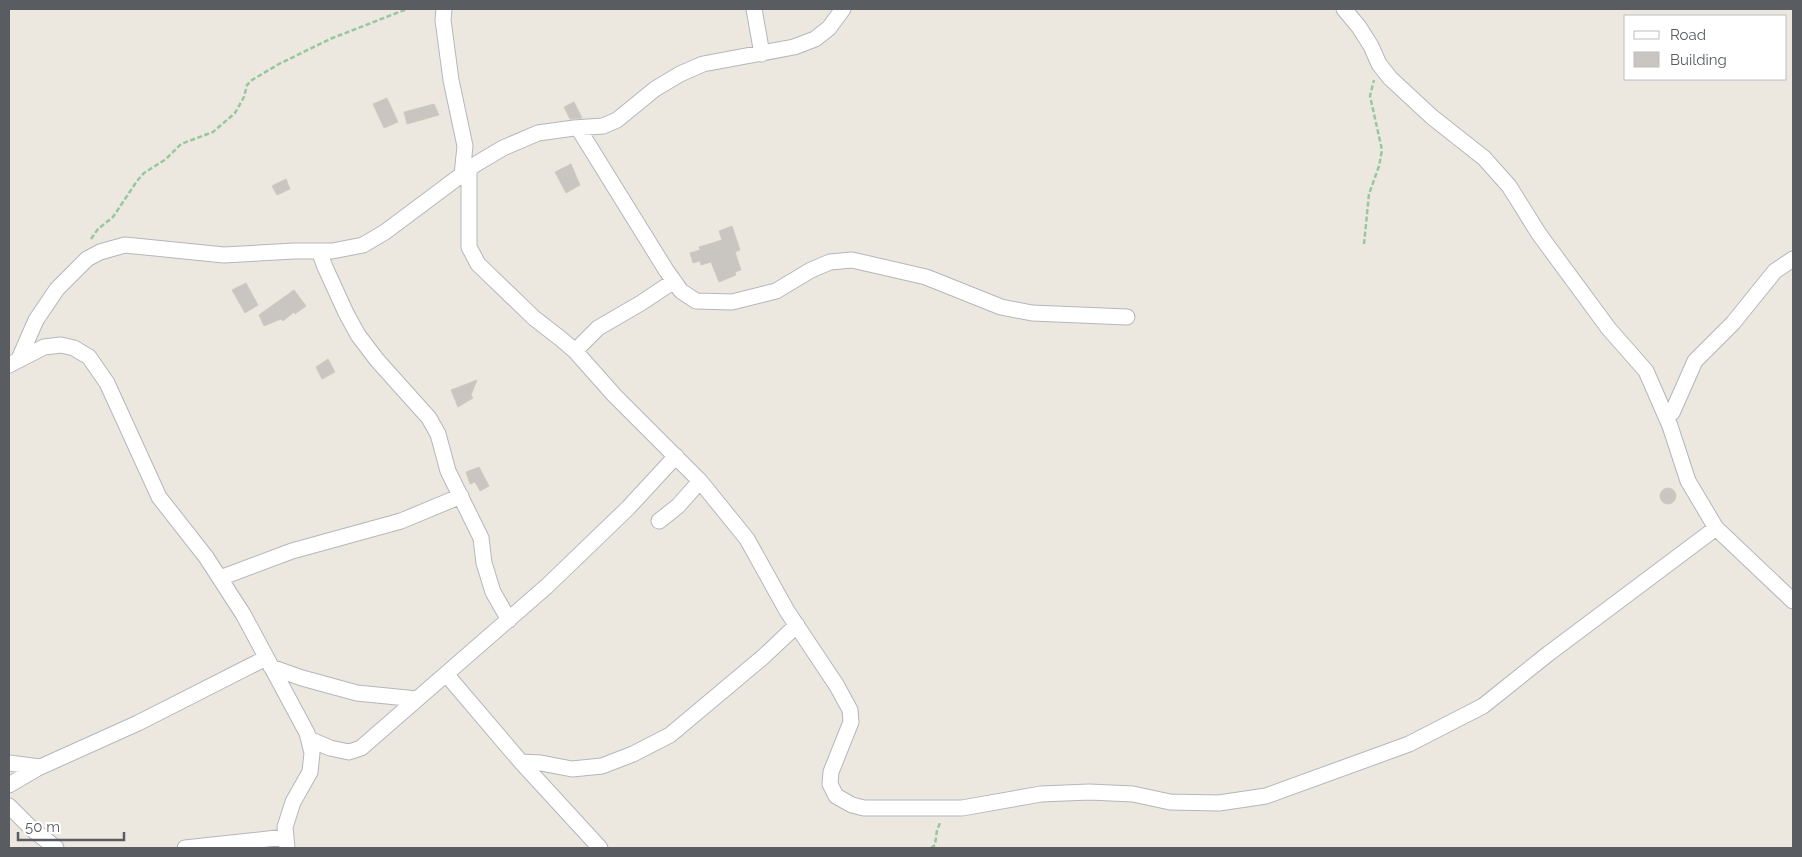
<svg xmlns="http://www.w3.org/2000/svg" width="1802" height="857" font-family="Raleway,sans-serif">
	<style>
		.building { fill: #c9c5c0; stroke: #d0c9bf }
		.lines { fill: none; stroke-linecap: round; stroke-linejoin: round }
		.street-casing { stroke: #b3b7bb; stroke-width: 17 }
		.path { stroke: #97c79f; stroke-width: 2.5; stroke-dasharray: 5 2.5; stroke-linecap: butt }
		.street { stroke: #fff; stroke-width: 15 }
	</style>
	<rect width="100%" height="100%" fill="#ece8e0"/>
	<path class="building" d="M387,98L398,122L384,128L373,104Z
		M574,102L582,118L570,119L564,107Z
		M434,104L439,115L407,124L404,112Z
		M571,164L580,185L566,193L555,172Z
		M286,179L290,189L277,195L272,186Z
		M732,226L740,250L735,252L741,270L735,272L736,275L719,282L711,262L701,265L700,261L693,263L690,253L700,250L699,247L722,240L719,231Z
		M246,283L258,305L245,313L232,290Z
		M294,290L306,306L295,314L294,312L283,321L281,319L264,326L259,315Z
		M328,359L335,372L322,379L316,367Z
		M477,380L471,395L473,398L458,407L451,390Z
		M479,467L489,486L480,491L475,482L470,484L466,472Z
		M1660 496a8 8 0 1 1 16 0a8 8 0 1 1-16 0Z"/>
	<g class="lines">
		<defs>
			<path id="street" d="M444,9L443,20L451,80L465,146L462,175
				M754,9L762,54
				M1344,9L1359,27L1371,46L1379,64L1390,78L1432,117L1484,158L1509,186L1539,234L1609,329L1646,371L1670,426L1688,481L1716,528L1793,601
				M578,128L666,270L681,291L696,301L732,302L776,291L811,270L830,262L852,260L926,277L1001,307L1032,313L1127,317
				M469,170V247L478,264L534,318L561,339L575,351L615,396L700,481L747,539L787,611L837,686L850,710L851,722L831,772L830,784L836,796L852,805L864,808H962L1041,794L1089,792L1133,794L1170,802L1219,803L1266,796L1409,744L1483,706L1548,654L1716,528
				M319,251L325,267L346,313L358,335L377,360L429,418L438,434L448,471L481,538L484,563L493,592L509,620
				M575,351L598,328L641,303L674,281
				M19,359L36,320L57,289L87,259L100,252L125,245L224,255L294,251H332L363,245L385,232L476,164L503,148L538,133L574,128L603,126L617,120L655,89L680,74L703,64L794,47L815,39L829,28L843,9
				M9,365L44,347L61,345L74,348L89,357L107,383L159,497L206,557L243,614L307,733L312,753L310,772L293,802L285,827L287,848
				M1672,413L1695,361L1733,323L1775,271L1793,259
				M659,521L678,506L700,481
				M220,578L292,551L401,521L461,496
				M271,667L302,678L357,693L417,699
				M446,674L521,762L600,848
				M309,739L330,748L349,752L361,748L547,586L628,508L676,456
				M521,762L541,763L572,769L602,766L633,754L670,735L763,657L797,625
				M9,763L40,767
				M9,785L38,768L138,723L266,658
				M9,806L32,829L56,848
				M185,848L286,837"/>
		</defs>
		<use href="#street" class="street-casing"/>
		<path class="path" d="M91,239L98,229L113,217L137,181L144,173L166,159L181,144L213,132L235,113L244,97L247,85L252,80L279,64L330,39L407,9
			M1364,244L1369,194L1379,166L1382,150L1370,96L1374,80
			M931,848L935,845L937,830L940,823"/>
		<use href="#street" class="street"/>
	</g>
	<rect width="1802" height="857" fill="none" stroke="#595d61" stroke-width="20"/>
	<rect x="1624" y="15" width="162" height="65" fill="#ffffff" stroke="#bdbec0"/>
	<rect x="1634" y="31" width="25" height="8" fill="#ffffff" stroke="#bdbec0"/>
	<text x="1670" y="40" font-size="15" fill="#595d61">Road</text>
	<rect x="1634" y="52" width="25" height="15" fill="#c9c5c0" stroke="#bdbec0"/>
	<text x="1670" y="65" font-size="15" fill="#595d61">Building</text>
	<path d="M18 832v8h106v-8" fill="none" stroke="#595d61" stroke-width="2.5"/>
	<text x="25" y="832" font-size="15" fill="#595d61" stroke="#ffffff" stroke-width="4" paint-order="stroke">50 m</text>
</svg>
